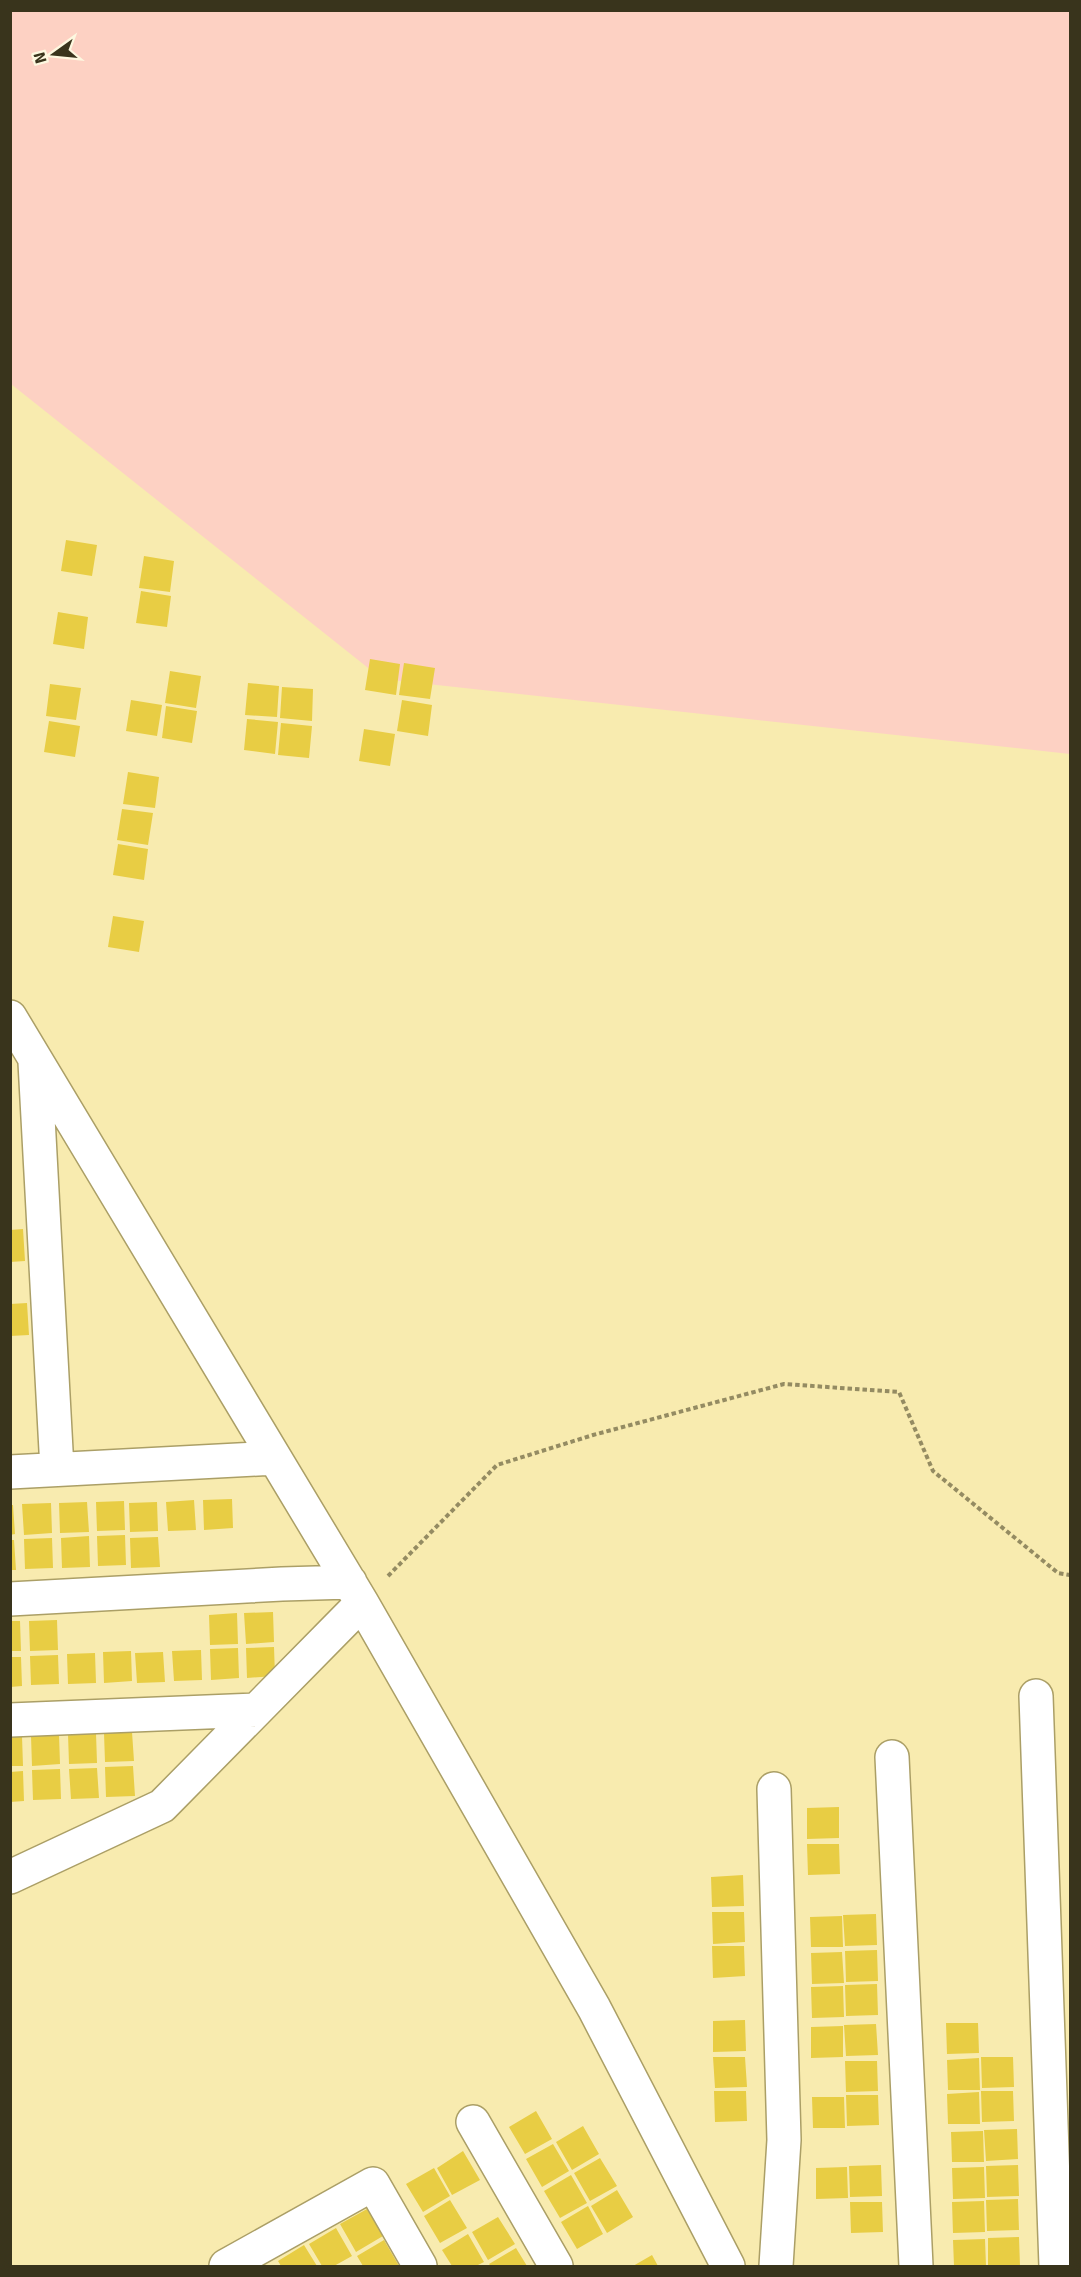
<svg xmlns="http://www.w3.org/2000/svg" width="1081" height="2277" font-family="Signika,sans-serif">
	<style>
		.green { fill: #fdd1c3 }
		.building { fill: #e8cd44 }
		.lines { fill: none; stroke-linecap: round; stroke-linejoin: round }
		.minor-casing { stroke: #ab9f66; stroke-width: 36 }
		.path { stroke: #948b62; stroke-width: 4; stroke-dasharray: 4.5 3; stroke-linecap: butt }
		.minor { stroke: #fff; stroke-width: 33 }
	</style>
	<rect width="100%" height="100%" fill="#f8ebaf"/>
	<path class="green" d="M10,11H1070V754L382,679L11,384Z"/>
	<path class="building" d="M66,540L97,545L92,576L61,571Z
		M144,556L174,561L170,592L139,588Z
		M141,591L171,596L167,627L136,623Z
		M58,612L88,617L84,649L53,644Z
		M370,659L400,664L396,695L365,690Z
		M404,663L435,668L430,699L399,695Z
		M170,671L201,676L196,708L165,703Z
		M248,683L279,686L277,717L245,715Z
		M50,684L81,688L76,720L46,716Z
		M282,687L313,689L312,721L280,718Z
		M131,700L162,705L157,736L126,731Z
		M402,700L432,705L428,736L397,731Z
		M166,706L197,711L192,743L162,738Z
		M247,719L278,722L275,754L244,750Z
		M49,721L80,726L75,757L44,752Z
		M281,723L312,726L309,758L278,755Z
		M364,729L395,734L390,766L359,761Z
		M128,772L159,777L155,808L123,804Z
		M122,809L153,813L148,845L117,840Z
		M118,844L148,849L144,880L113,875Z
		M113,916L144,921L139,952L108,947Z
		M23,1229L25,1261L10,1262V1230Z
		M27,1303L29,1335L10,1336V1304Z
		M232,1499L233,1528L204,1530L203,1500Z
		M194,1500L196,1530L168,1531L166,1502Z
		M124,1501L125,1530L97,1531L96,1502Z
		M87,1502L89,1532L60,1533L59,1503Z
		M157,1502L158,1531L130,1532L129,1503Z
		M51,1503L52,1533L24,1535L22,1504Z
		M10,1505H13L15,1534L10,1535Z
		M125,1535L126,1565L98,1566L97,1536Z
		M89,1536L90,1567L62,1568L61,1538Z
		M158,1537L160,1567L131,1568L130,1538Z
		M52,1538L53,1568L25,1569L24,1539Z
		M10,1540H14L16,1570H10Z
		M273,1612L274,1642L246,1644L244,1613Z
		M237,1613L238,1644L210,1645L209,1615Z
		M57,1620L58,1650L30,1651L29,1621Z
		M10,1621H20L21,1651H10Z
		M274,1647L275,1676L247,1678L246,1648Z
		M238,1648L239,1678L211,1680L210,1649Z
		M201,1650L202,1680L174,1681L172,1651Z
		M131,1651L132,1681L104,1683L103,1652Z
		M163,1652L165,1682L137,1683L135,1653Z
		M95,1653L96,1683L68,1684L67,1654Z
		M58,1655L59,1684L31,1685L30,1656Z
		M10,1657H21L22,1686L10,1687Z
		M132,1732L134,1761L105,1762L104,1733Z
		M96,1733L97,1763L69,1764L68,1734Z
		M59,1734L60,1764L32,1766L31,1736Z
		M10,1736H22L23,1766H10Z
		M133,1766L135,1796L106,1797L105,1767Z
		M97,1768L99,1798L71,1799L69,1769Z
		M60,1769L61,1799L33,1800L32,1770Z
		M23,1771L24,1801L10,1802V1772Z
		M839,1807V1838L807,1839V1808Z
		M807,1844H839L840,1874L808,1875Z
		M743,1875L744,1906L712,1907L711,1877Z
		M712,1912H744L745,1942L713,1944Z
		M876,1914L877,1945L845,1946L843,1915Z
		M842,1916L843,1947H811L810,1917Z
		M712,1946H744L745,1976L713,1978Z
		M877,1950L878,1981L846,1982L845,1951Z
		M842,1952L844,1983L812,1984L811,1953Z
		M877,1984L878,2015L846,2016L845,1985Z
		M843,1986L844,2017L812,2018L811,1987Z
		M745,2020L746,2051L713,2052V2021Z
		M946,2023H978L979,2053L947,2054Z
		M876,2024L878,2055L846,2056L844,2025Z
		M843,2026V2057L811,2058V2027Z
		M713,2057H745L747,2087L715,2088Z
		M981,2057H1013L1014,2087L982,2088Z
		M979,2058L980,2090H948L947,2060Z
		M845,2061H877L878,2091L846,2092Z
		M714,2091H746L747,2121L715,2122Z
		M981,2091H1013L1014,2121L982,2122Z
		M979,2092L980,2124H948L947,2094Z
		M846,2095H878L879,2125L847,2126Z
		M812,2097H844L845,2128H813Z
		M536,2111L552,2139L525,2154L509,2127Z
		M583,2126L599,2154L572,2170L556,2142Z
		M1017,2129L1018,2159L986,2161L984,2130Z
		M983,2131L984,2162H952L951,2132Z
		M553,2144L569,2171L542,2187L526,2159Z
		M463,2151L480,2180L452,2195L437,2168Z
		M600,2158L617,2186L590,2201L574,2173Z
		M881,2165L882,2196L850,2197L849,2166Z
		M1018,2165L1019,2196L987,2197L986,2166Z
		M847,2167L848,2198L816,2199V2168Z
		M984,2167L985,2198L953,2199L952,2168Z
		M434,2168L450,2196L423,2212L406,2184Z
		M571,2175L587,2203L560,2218L544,2191Z
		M617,2190L633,2217L607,2233L591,2206Z
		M1018,2199L1019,2230L987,2231L986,2200Z
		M450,2200L467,2228L440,2243L424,2216Z
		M984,2201L985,2232L953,2233L952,2202Z
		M850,2202H882L883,2232L851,2233Z
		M588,2206L603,2234L577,2249L561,2222Z
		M367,2209L383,2236L356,2252L340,2224Z
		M498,2217L515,2244L488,2260L472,2232Z
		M336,2228L352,2256L334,2266H322L309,2244Z
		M468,2234L484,2262L476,2266H452L442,2250Z
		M1019,2237L1020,2266H988V2238Z
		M985,2239L986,2266H954L953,2240Z
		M384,2240L399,2266H363L357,2256Z
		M304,2245L317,2266H281L278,2261Z
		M516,2248L527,2266H491L489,2264Z
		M652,2255L658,2266H633Z"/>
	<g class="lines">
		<defs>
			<path id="minor" d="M10,1017L362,1603L594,2008L728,2266
				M35,1062L57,1469
				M10,1472L275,1458
				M10,1599L282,1584L350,1582
				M1036,1696L1056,2266
				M10,1720L256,1710
				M892,1757L916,2266
				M774,1789L784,2140L776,2266
				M10,1877L162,1806L362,1603
				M473,2122L556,2266
				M226,2266L373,2184L420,2266"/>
		</defs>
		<use href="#minor" class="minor-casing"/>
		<path class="path" d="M388,1576L497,1465L593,1435L784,1384L899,1392L933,1471L1058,1573L1070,1575"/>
		<use href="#minor" class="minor"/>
	</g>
	<rect width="1081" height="2277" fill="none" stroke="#39341c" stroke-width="24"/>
	<g transform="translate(54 54) rotate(255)" stroke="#fdf8e0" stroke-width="4.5" paint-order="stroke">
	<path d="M0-4.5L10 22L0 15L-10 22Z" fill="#39341c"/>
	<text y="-9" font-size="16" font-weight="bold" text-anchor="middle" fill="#39341c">N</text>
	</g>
</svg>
